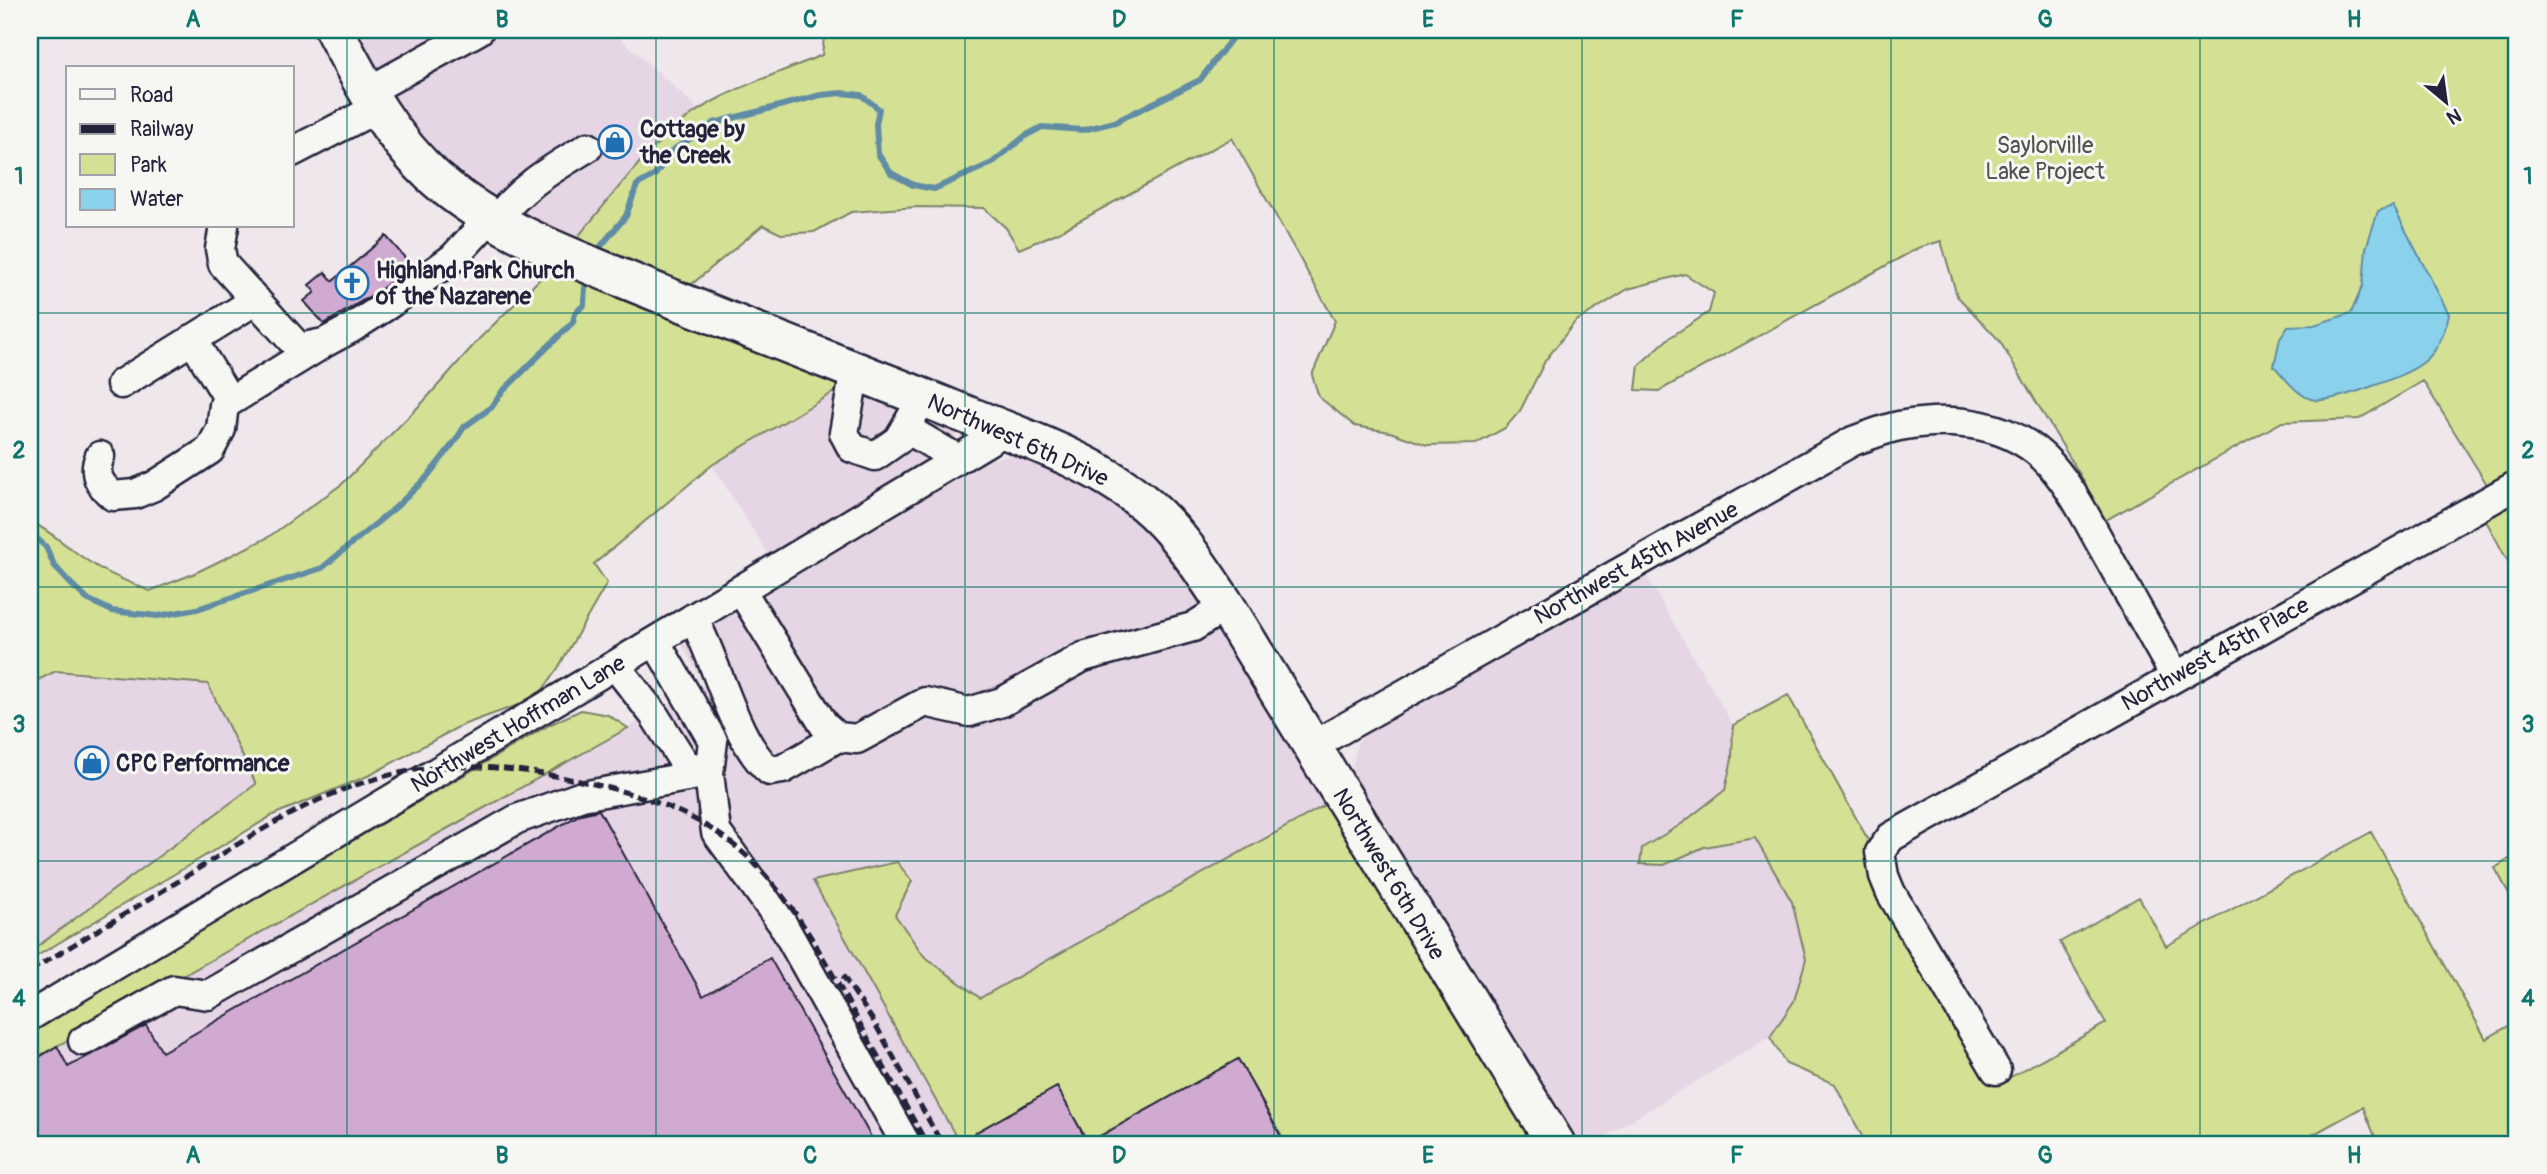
<svg xmlns="http://www.w3.org/2000/svg" width="2547" height="1174" font-family="Pangolin,sans-serif">
	<style>
		.built { fill: #e6d5e4 }
		.green { fill: #d4e194; stroke: #7b8268; stroke-width: 2 }
		.water { fill: #8ad2eb; stroke: #608ca5; stroke-width: 2 }
		.lines { fill: none; stroke-linecap: round; stroke-linejoin: round }
		.stream { stroke: #608ca5; stroke-width: 6 }
		.building { fill: #d1aad2; stroke: #22223b; stroke-width: 2 }
		.minor-casing { stroke: #22223b; stroke-width: 33 }
		.major-casing { stroke: #22223b; stroke-width: 42 }
		.minor { stroke: #f6f6f2; stroke-width: 28 }
		.major { stroke: #f6f6f2; stroke-width: 37 }
		.rail { stroke: #22223b; stroke-width: 5; stroke-dasharray: 10 5; stroke-linecap: butt }
		.grid { fill: none; stroke: #0f766e; stroke-width: 2; stroke-opacity: 0.55 }
		.labels { text-anchor: middle; dominant-baseline: central; stroke-width: 6; stroke-linejoin: round; paint-order: stroke }
		.poi-label { font-size: 23px; font-weight: bold; fill: #22223b; stroke: #f6f6f2; text-anchor: start }
		.park-label { font-size: 23px; fill: #4e5251; stroke: #f6f6f2 }
		.street-label { font-size: 23px; fill: #22223b; stroke: #f6f6f2 }
		.neatline { fill: none; stroke: #0f766e; stroke-width: 2.5 }
		.grid-label { font-size: 23px; text-anchor: middle; font-weight: bold; fill: #0f766e }
	</style>
	<rect width="100%" height="100%" fill="#efe7ec"/>
	<filter id="ink" filterUnits="userSpaceOnUse"><feTurbulence type="fractalNoise" baseFrequency=".0143" numOctaves="2"/><feDisplacementMap in="SourceGraphic" scale="14" xChannelSelector="R" yChannelSelector="G"/><feConvolveMatrix kernelMatrix="1 2 1 2 8 2 1 2 1" color-interpolation-filters="sRGB"/></filter>
	<g filter="url(#ink)">
		<path class="built" d="M334,30H611L714,123L601,246L484,215Z
			M854,380L943,419L956,432L955,444L772,560L712,465Z
			M1024,454L1059,466L1162,532L1334,800L980,999L924,956L895,915L912,881L897,862L814,881L975,1133L1057,1087L1088,1142L1238,1059L1286,1144H30V1061L704,685L680,641L990,459Z
			M1646,576L1733,725L1732,759L1725,790L1680,825L1643,848L1664,865L1704,847L1755,838L1792,902L1806,959L1794,1001L1770,1037L1592,1144H1574L1361,795L1352,769L1358,741L1380,722Z
			M56,671L208,684L256,784L30,952V684Z"/>
		<path class="green" d="M820,30H2517V476L2491,491L2423,381L2359,419L2282,422L2104,521L2082,478L1999,340L1957,296L1941,241L1918,248L1659,391L1636,390L1639,365L1669,338L1709,312L1714,293L1685,274L1628,289L1575,322L1545,361L1520,411L1505,428L1476,444L1427,445L1390,432L1355,426L1319,397L1312,375L1335,321L1232,138L1057,233L1019,249L1006,228L984,208L917,207L851,212L814,232L781,234L763,225L686,289L575,240C612,198 645,148 691,115C728,89 780,73 822,55L824,37Z
			M556,263L854,380L712,465L594,564L607,583L558,668L537,698L460,726L370,775L275,814L30,960V952L256,784L208,684L56,671L30,684V521C50,531 66,546 85,559C105,573 128,582 150,591L193,574L267,538L342,484L424,401L479,339Z
			M2517,501V578L2485,519Z
			M1788,695L1897,892L2009,1078L2106,1023L2060,942L2139,897L2166,946L2371,832L2486,1039L2517,1021V1144H2378L2363,1107L2296,1144H1866L1835,1084L1786,1064L1770,1037L1794,1001L1806,959L1792,902L1755,838L1704,847L1664,865L1640,864L1642,848L1680,825L1725,790L1732,759L1733,725Z
			M581,710L608,715L628,728L30,1061V1030L551,724Z
			M1334,800L1541,1144H1286L1238,1059L1088,1142L1057,1087L959,1142L813,881L897,862L912,881L895,915L924,956L980,998Z
			M2517,854V908L2495,868Z"/>
		<path class="water" d="M2393,206L2449,314C2445,332 2438,353 2421,364C2405,376 2335,402 2315,400C2299,398 2285,378 2274,366L2280,338L2288,326L2314,325L2351,313L2363,285L2366,248L2378,211Z"/>
		<g class="lines">
			<path class="stream" d="M601,246L626,216L637,185L655,175L673,150L714,123L821,95L842,93L861,95L879,109L876,124L878,154L891,173L913,185L934,189L992,163L1025,136L1042,127L1083,130L1115,122L1200,80L1238,30
				M30,532L46,547L54,565L68,581L87,599L112,611L158,616L197,609L322,568L396,507L427,477L456,440L464,427L492,407L501,393L573,322L575,313L584,305L585,287"/>
		</g>
		<path class="building" d="M386,236L412,266L380,290L324,324L304,301L315,292L309,285L325,272L333,281Z
			M599,810L703,996L770,958L875,1144H30V1089L39,1083L30,1063L57,1046L68,1067L146,1025L162,1052L581,814Z
			M1238,1059L1283,1140L1275,1144H981L975,1133L1057,1087L1088,1143Z"/>
		<g class="lines">
			<defs>
				<path id="minor" d="M367,92L479,30
					M292,152L377,108
					M495,221C523,185 549,171 588,147
					M224,226L220,249L223,264L299,348L324,343L350,329L389,304L453,258L490,218
					M192,339L230,401
					M855,370L844,433L852,448L875,456L898,440L923,398
					M121,384L256,300
					M905,428L958,459
					M100,456C92,474 100,485 113,496L135,494L154,486L210,450L221,429L224,405L321,345
					M741,590L824,725L838,737L857,739L925,702L969,712L1002,702L1083,657L1193,627L1226,606
					M693,618C717,660 735,743 770,771L783,769L838,737
					M615,665L654,715L685,764L709,773L713,741L655,641
					M1312,746L1853,441C1868,436 1884,429 1899,426C1952,416 2013,422 2051,465C2072,489 2087,519 2102,546C2126,589 2151,633 2175,676
					M30,1016L1005,431
					M83,1041L174,990L208,995L517,819L582,796L709,773L716,832L782,923L906,1144
					M1996,1070L1891,893L1884,876L1880,852L1891,837L2517,485"/>
				<path id="major" d="M334,30C362,83 390,138 436,179C489,226 559,252 624,279C732,323 839,364 947,407C1010,433 1092,459 1144,503C1178,531 1202,570 1226,606L1556,1144"/>
			</defs>
			<use href="#minor" class="minor-casing"/>
			<use href="#major" class="major-casing"/>
			<use href="#minor" class="minor"/>
			<use href="#major" class="major"/>
			<path class="rail" d="M30,971C81,940 134,909 185,877C256,833 325,786 409,771C467,761 532,770 589,783C651,797 710,818 755,864C798,908 826,962 855,1015C879,1058 903,1101 927,1144
				M843,976L874,1022L942,1144"/>
		</g>
	</g>
	<path class="grid" d="M347,30V1144M656,30V1144M965,30V1144M1274,30V1144M1582,30V1144M1891,30V1144M2200,30V1144M30,313H2517M30,587H2517M30,861H2517"/>
	<defs>
		<symbol id="shop-ring" viewBox="-11 -11 22 22"><circle r="9.5" fill="#f6f6f2" stroke="#1f6fb2" stroke-width="1.5"/><path d="M-5-2.5h2.3a2.7 3.5 0 0 1 5.4 0H5L5.5 6h-11ZM-1.5-2.5h3a1.5 2.3 0 0 0-3 0Z" fill="#1f6fb2"/></symbol>
		<symbol id="church-ring" viewBox="-11 -11 22 22"><circle r="9.5" fill="#f6f6f2" stroke="#1f6fb2" stroke-width="1.5"/><path d="M-1.2-6h2.4v3.5h3.3v2.4h-3.3V6h-2.4V-.1h-3.3v-2.4h3.3Z" fill="#1f6fb2"/></symbol>
	</defs>
	<g fill-rule="evenodd">
		<use href="#shop-ring" x="596" y="123" width="38" height="38"/>
		<use href="#church-ring" x="333" y="264" width="38" height="38"/>
		<use href="#shop-ring" x="73" y="744" width="38" height="38"/>
	</g>
	<g class="labels">
		<g class="poi-label">
			<text x="640" y="129">Cottage by<tspan x="640" dy="26">the Creek</tspan></text>
			<text x="376" y="270">Highland Park Church<tspan x="376" dy="26">of the Nazarene</tspan></text>
			<text x="116" y="763">CPC Performance</text>
		</g>
		<g class="park-label">
			<text x="2045" y="145">Saylorville<tspan x="2045" dy="26">Lake Project</tspan></text>
		</g>
		<g class="street-label">
			<text transform="translate(1018 440) rotate(24)">Northwest 6th Drive</text>
			<text transform="translate(1636 563) rotate(-29)">Northwest 45th Avenue</text>
			<text transform="translate(2215 654) rotate(-29)">Northwest 45th Place</text>
			<text transform="translate(518 724) rotate(-31)">Northwest Hoffman Lane</text>
			<text transform="translate(1389 874) rotate(59)">Northwest 6th Drive</text>
		</g>
	</g>
	<rect width="2547" height="1174" fill="none" stroke="#f6f6f2" stroke-width="77"/>
	<rect x="66" y="66" width="228" height="161" fill="#f6f6f2" stroke="#a1a1a9" stroke-width="2"/>
	<rect x="80" y="89" width="35" height="10" fill="#f6f6f2" stroke="#a1a1a9" stroke-width="2"/>
	<text x="130" y="102" font-size="21" fill="#22223b">Road</text>
	<rect x="80" y="124" width="35" height="10" fill="#22223b" stroke="#a1a1a9" stroke-width="2"/>
	<text x="130" y="136" font-size="21" fill="#22223b">Railway</text>
	<rect x="80" y="154" width="35" height="21" fill="#d4e194" stroke="#a1a1a9" stroke-width="2"/>
	<text x="130" y="172" font-size="21" fill="#22223b">Park</text>
	<rect x="80" y="189" width="35" height="21" fill="#8ad2eb" stroke="#a1a1a9" stroke-width="2"/>
	<text x="130" y="206" font-size="21" fill="#22223b">Water</text>
	<g transform="translate(2446 102) rotate(151)" stroke="#f6f6f2" stroke-width="5" paint-order="stroke">
	<path d="M0-5L12 26L0 18L-12 26Z" fill="#22223b"/>
	<text y="-10" font-size="19" font-weight="bold" text-anchor="middle" fill="#22223b">N</text>
	</g>
	<rect x="38" y="38" width="2470" height="1098" class="neatline"/>
	<g class="grid-label">
		<text x="193" y="27">A</text>
		<text x="502" y="27">B</text>
		<text x="810" y="27">C</text>
		<text x="1119" y="27">D</text>
		<text x="1428" y="27">E</text>
		<text x="1737" y="27">F</text>
		<text x="2045" y="27">G</text>
		<text x="2354" y="27">H</text>
		<text x="19" y="184">1</text>
		<text x="2528" y="184">1</text>
		<text x="19" y="458">2</text>
		<text x="2528" y="458">2</text>
		<text x="19" y="732">3</text>
		<text x="2528" y="732">3</text>
		<text x="19" y="1006">4</text>
		<text x="2528" y="1006">4</text>
		<text x="193" y="1163">A</text>
		<text x="502" y="1163">B</text>
		<text x="810" y="1163">C</text>
		<text x="1119" y="1163">D</text>
		<text x="1428" y="1163">E</text>
		<text x="1737" y="1163">F</text>
		<text x="2045" y="1163">G</text>
		<text x="2354" y="1163">H</text>
	</g>
</svg>
